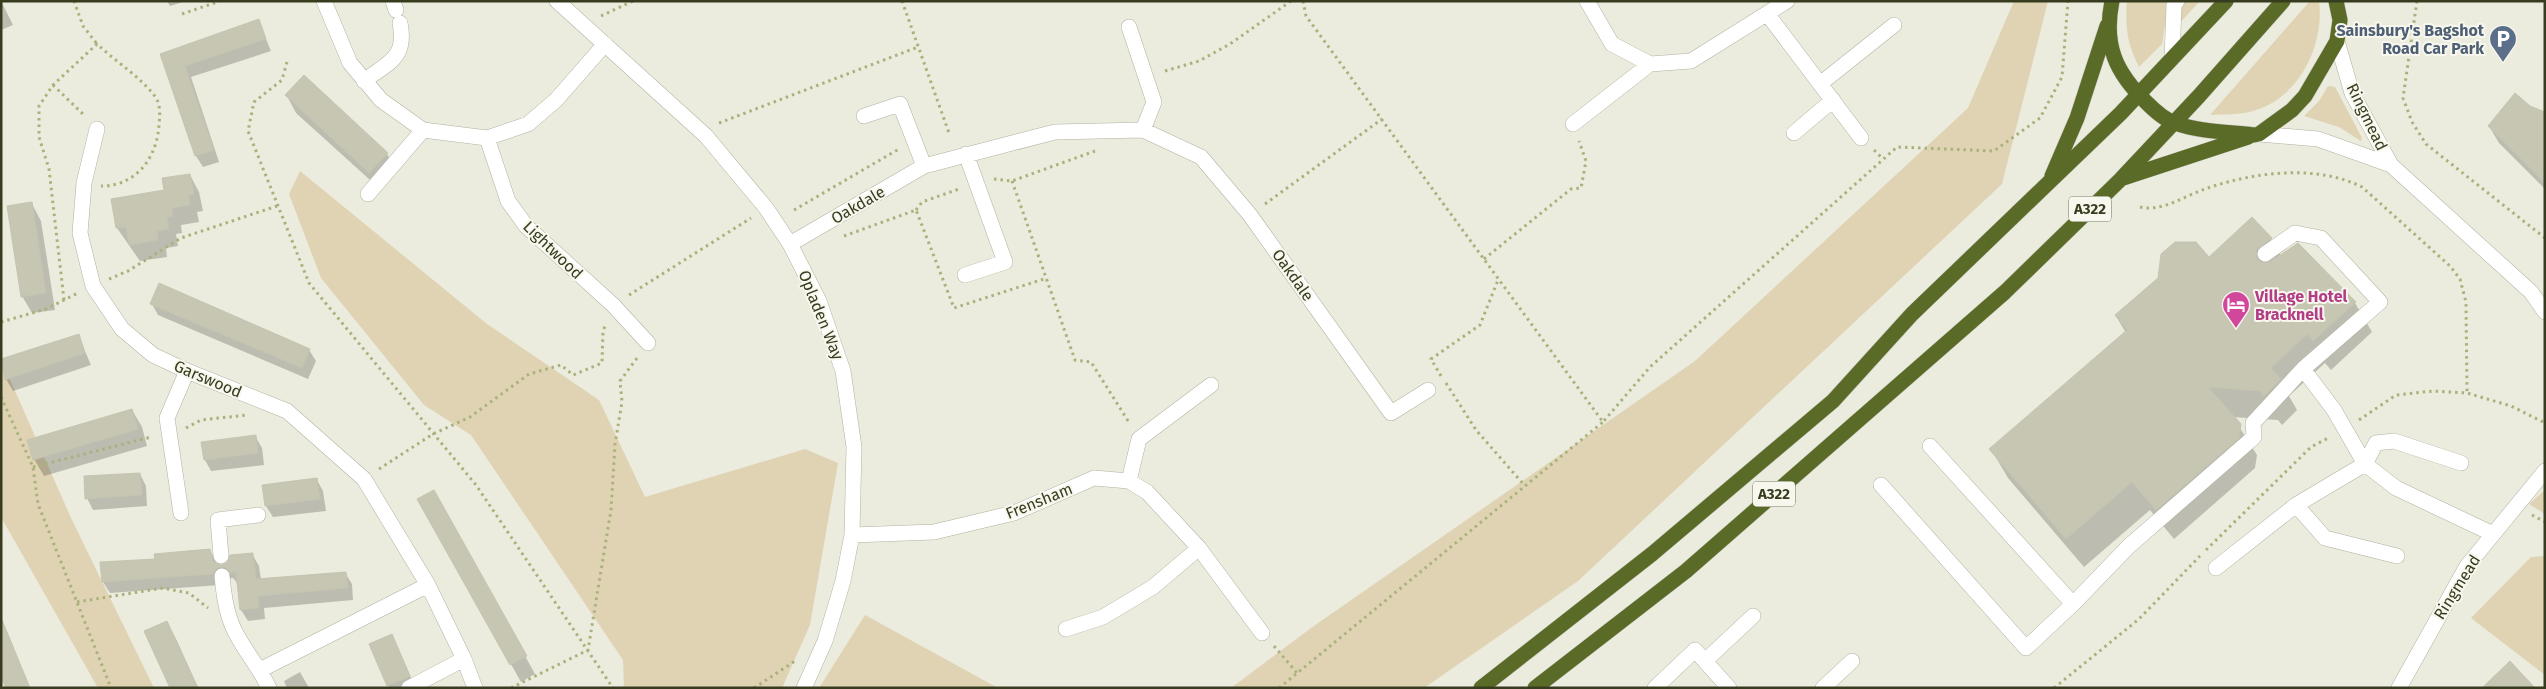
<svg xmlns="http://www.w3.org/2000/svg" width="2546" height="689" font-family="'Fira Sans',sans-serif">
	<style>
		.green { fill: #dfd3b4 }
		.shadow { fill: #0003 }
		.building { fill: #c6c6b3; stroke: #c4c5b0 }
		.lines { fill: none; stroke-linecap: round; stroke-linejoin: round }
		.minor-casing { stroke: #b1b3a1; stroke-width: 16 }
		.highway-casing { stroke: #c7c8c0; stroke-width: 16 }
		.path { stroke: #aab27b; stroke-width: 3; stroke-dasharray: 2.5 4; stroke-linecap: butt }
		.minor { stroke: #fff; stroke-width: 15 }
		.highway { stroke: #5a6b27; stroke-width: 15 }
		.labels { text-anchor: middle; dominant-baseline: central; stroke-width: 4; stroke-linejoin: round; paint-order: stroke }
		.shield { fill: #f7f7ee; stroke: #71745c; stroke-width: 1 }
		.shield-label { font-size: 15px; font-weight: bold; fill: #373c1e }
		.service-label { font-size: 16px; font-weight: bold; fill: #4e5e75; stroke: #f7f7ee; text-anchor: end }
		.street-label { font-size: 16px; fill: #373c1e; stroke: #f7f7ee }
		.hotel-label { font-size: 16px; font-weight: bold; fill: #b23c85; stroke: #f7f7ee; text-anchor: start }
	</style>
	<rect width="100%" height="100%" fill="#ebebde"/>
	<path class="green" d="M2014,1H2048L2002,184L1578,581L1424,688H1231L1311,628L1695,361L1968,108Z
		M2127,1H2169L2162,44L2139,67C2127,43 2125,28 2127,1Z
		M2182,1H2200L2175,28Z
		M2310,1H2319C2325,47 2297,102 2249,112C2236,115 2223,114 2210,115Z
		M2328,86L2335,87L2362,138L2361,141L2339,127L2304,116L2319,101Z
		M300,171L487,324L599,400L645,497L805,449L838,463L810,625L782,688H624L623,660L471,435L424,405L321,278L289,194Z
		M1,359L71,518L154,688H98L1,517Z
		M2545,490V514L2529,504Z
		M2545,556V675L2471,618L2531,557Z
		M865,615L998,688H819Z"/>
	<path class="shadow" d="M1,1L13,25L1,30Z
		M167,1H186L170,6Z
		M258,20L271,51L191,77L219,162L203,167L196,156L162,55Z
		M287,96L387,154L397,171L380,189L296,113Z
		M2545,113V189L2499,143L2489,126Z
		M190,175L199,192L203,211L197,212L199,222L181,225L182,233L176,234L178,246L166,248L167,257L140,261L117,228Z
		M32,204L41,221L55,310L32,313L22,296Z
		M2271,239L2281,256L2355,303L2372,332L2331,370L2325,363L2289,396L2297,410L2282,425L2278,420L2233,417L2257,455L2255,468L2174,539L2150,510L2084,567L2008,478L1991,449L2126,333L2116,316L2209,259Z
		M152,304L309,350L316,361L308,379L158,315Z
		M78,335L91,365L13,391L6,379L1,361Z
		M132,410L142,427L147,446L44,476L34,459Z
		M255,436L262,448L264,465L211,471L205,460Z
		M140,474L146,486L147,506L93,510L87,498Z
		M317,480L323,491L326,511L273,517L266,506Z
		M419,499L443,508L535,674L521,682Z
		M210,550L217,564L221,567L252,554L259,566L261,580L345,573L352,584L353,600L264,608L265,619L248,621L241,610L238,584L233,578L223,579L220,585L110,593L103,582L157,560Z
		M166,622L176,639L198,688H171Z
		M398,648L415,687V688H390L388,685Z
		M300,672L309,688H287L284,681Z"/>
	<path class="building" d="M259,19L266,39L185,66L214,150L195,156L160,54Z
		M304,75L388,153L369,173L285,95Z
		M2515,93L2530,106L2545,112V183L2488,126Z
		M190,174L194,194L188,195L190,205L172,208L173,216L167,217L169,229L157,231L158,240L129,245L126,227L116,228L111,199L164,190L162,178Z
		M32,202L46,293L21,297L7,206Z
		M2252,217L2272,238L2256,250L2257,259L2261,262H2270L2298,243L2356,302L2313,341L2307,334L2271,368L2281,379L2264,396L2260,391L2208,387L2241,424L2239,438L2156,510L2132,482L2066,539L1989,449L2127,330L2115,315L2158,278L2161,254L2175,242H2196L2209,257Z
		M159,283L310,349L302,368L150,304Z
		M79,334L85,353L5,380L1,359Z
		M132,409L138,429L33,460L27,440Z
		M256,435L258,453L204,460L201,442Z
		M140,473L142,495L85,499L84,476Z
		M317,478L320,499L265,506L262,485Z
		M434,490L527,656L510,665L417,499Z
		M210,549L213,561L221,565L227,563L230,555L253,553L256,579L346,572L348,588L258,596L259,608L240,610L236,572L230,573L225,567L217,568L213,574L102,582L100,562L155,559L154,554Z
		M1,620H2L30,688H6L1,677Z
		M167,621L198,688H170L144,631Z
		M392,634L410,676L387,686L369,644Z
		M2510,661L2535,688H2482Z"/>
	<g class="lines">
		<defs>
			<path id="minor" d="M324,1L350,63L381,100L423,130L487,138L528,124L556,100L605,44
				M393,1L396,10
				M557,1L706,136L766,208L790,244L819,301L843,371L854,447L852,535L843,581L825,641L804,688
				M1587,1L1612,44L1650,64L1691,61L1787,1
				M1768,15L1861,138
				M1129,27L1154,102L1143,130
				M2337,41L2352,93L2391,165L2531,292L2545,312
				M2172,59L2174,5L2177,1
				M364,81C389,62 407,58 400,23
				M1820,84L1894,25
				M864,116L900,104L924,166
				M1573,124L1650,64
				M97,129L84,183L80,233L93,286L122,329L153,355L187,371L287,411L364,479L428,585L464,659L475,688
				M1794,133L1833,100
				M2259,134L2318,139L2391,165
				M487,138L508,201L526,226L613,305L648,343
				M368,194L423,130
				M790,244L924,166L1055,132L1143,130L1201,157L1250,215L1391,413L1428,390
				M2265,254L2295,233L2321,238L2380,302L2303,369
				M965,275L1005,262L966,154
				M1930,446L2073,604
				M1129,481L1139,439L1211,385
				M1881,485L2026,648L2073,604L2129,546L2254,437L2253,423L2303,369L2334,410L2365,464L2396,488L2493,534
				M2296,505L2325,538L2397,556
				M181,513L167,418L187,371
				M852,535L934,532L1014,513L1094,478L1129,481L1147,492L1199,548L1262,633
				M221,556L218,520L258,515
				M2216,568L2296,505L2365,464L2376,443L2394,441L2461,463
				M222,576C224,597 227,619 238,637C248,655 260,669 269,688
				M1066,629L1103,617L1153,587L1199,548
				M1705,661L1753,616
				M260,670L428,585
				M409,688L464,659
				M1655,688L1695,650L1729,688
				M1823,688L1852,661
				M2399,688L2467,566L2545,471"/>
			<path id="highway" d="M2112,1C2103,46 2116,73 2147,103C2155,111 2165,120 2175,123C2200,132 2228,132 2254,135L2259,134L2292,110L2305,96L2337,41L2340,20L2336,1
				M2052,176L2077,118L2107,26
				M2123,178L2248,137
				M1481,688L1652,554L1833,401L1912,314L2121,113L2226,1
				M1535,688L1686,571L2005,292L2121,179L2199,96L2283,1"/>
		</defs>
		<use href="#minor" class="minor-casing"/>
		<use href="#highway" class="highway-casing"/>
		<path class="path" d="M74,1L83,26L97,44
			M902,1L949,133
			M1303,1L1306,16L1603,422L1650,367L1897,147L1994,151L2040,118L2062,77L2068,1
			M2417,1L2403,98L2412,122L2426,144L2545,238
			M182,14L220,1
			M601,16L633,1
			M287,62L282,80L254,102L248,131L309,283L476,485L613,688
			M1165,71L1199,61L1230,44L1291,1
			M53,85L85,116
			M719,123L918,47
			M1874,150L1883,159
			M994,179L1012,181L1095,151
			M1012,181L1075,360L1091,362L1130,424
			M1265,204L1382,119
			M2140,207C2163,212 2184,196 2205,189C2253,172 2316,164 2362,187L2450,266L2460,279L2466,302L2467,393
			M794,210L899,149
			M916,210L922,202L959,189
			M844,236L916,210L954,308L1047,278
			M1484,259L1571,189L1581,188L1586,161L1579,141
			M109,279L128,271L181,238L277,206
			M629,295L751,218
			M64,300L49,169L39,137V106L53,85L97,44C115,61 139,76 154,95C161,103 160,115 159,125C157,157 137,186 101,186
			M1,322L46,309L78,293
			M1441,376L1431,359L1480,325L1498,280
			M1446,383L1476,430L1525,486
			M1,397L33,467L38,504L111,688
			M2359,420L2396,395L2433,391L2467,393L2511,406L2545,423
			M186,428L201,420L247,415
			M33,467L151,437
			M379,469L433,434L470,417L529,374L561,365L573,375L602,363L603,331L606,324
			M2532,515L2545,522
			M2206,550L2311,447L2330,437
			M77,602L163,588L189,593L208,608
			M1274,646L1297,673
			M511,688L588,650L611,510L615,444L622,402L620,381L637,358
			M754,688L795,661
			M1279,688L1603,422
			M2054,688L2139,619L2200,556"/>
		<use href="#minor" class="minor"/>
		<use href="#highway" class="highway"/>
	</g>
	<defs>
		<symbol id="parking-pin" viewBox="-11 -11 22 30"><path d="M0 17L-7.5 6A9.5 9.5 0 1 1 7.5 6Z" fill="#5c6f8a" stroke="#f7f7ee"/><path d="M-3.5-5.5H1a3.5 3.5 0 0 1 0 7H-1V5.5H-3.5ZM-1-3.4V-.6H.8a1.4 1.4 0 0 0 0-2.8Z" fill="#fff"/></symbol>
		<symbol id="hotel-pin" viewBox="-11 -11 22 30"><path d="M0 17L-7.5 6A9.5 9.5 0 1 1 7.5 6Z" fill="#d1479c" stroke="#f7f7ee"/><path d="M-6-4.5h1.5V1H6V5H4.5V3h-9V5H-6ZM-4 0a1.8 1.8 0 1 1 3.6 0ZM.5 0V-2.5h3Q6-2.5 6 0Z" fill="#fff"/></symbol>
	</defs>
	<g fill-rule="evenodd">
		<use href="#parking-pin" x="2487" y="23" width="32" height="43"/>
		<use href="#hotel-pin" x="2220" y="289" width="32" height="43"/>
	</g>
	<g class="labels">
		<g class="shield">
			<rect x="2069" y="196.5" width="42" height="25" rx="4"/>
			<rect x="1753" y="481.5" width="42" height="25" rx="4"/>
		</g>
		<g class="shield-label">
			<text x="2090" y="209">A322</text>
			<text x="1774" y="494">A322</text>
		</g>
		<g class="service-label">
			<text x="2484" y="30">Sainsbury's Bagshot<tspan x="2484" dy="18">Road Car Park</tspan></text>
		</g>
		<g class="street-label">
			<text transform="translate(2367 117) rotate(64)">Ringmead</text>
			<text transform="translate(858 205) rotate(-30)">Oakdale</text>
			<text transform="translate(553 250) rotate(44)">Lightwood</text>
			<text transform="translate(1293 275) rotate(55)">Oakdale</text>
			<text transform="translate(821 315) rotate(68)">Opladen Way</text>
			<text transform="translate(208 379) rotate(23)">Garswood</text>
			<text transform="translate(1039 501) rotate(-22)">Frensham</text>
			<text transform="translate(2457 587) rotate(-58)">Ringmead</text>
		</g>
		<g class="hotel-label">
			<text x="2255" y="296">Village Hotel<tspan x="2255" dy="18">Bracknell</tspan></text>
		</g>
	</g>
	<rect width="2546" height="689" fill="none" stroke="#373c1e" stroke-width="5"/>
</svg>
